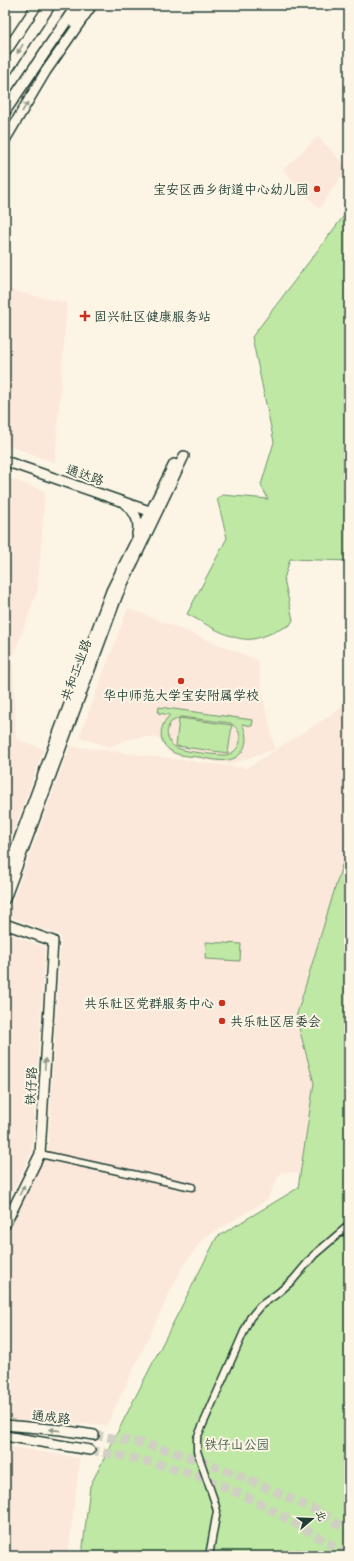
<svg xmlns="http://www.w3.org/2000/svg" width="354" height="1561" font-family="Itim,'LXGW WenKai TC',sans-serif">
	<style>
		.built { fill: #fbe8db }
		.green { fill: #bfe8a4; stroke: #6f926c; fill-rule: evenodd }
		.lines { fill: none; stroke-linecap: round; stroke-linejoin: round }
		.secondary-tunnel { stroke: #d0d0c2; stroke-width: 9; stroke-dasharray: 9 4.5; stroke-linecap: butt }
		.street-casing { stroke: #1f3d34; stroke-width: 9 }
		.secondary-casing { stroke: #1f3d34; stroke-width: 12 }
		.primary-casing { stroke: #1f3d34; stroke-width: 13 }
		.street { stroke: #fcf5e5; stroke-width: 6 }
		.secondary { stroke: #fcf5e5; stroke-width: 9 }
		.primary { stroke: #fcf5e5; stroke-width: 10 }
		.oneway { fill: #8e998c }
		.poi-dot { fill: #c8321e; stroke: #fcf5e5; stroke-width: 1.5 }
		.labels { text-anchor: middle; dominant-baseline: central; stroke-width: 4; stroke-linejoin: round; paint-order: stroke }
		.poi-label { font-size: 13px; fill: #1f3d34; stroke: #fcf5e5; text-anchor: end }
		.street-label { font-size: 13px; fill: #1f3d34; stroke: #fcf5e5 }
		.park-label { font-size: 13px; fill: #3f5f4a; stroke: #fcf5e5 }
	</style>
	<rect width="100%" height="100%" fill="#fcf5e5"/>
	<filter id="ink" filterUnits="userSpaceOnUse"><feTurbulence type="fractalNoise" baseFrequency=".025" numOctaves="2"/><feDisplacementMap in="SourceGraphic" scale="8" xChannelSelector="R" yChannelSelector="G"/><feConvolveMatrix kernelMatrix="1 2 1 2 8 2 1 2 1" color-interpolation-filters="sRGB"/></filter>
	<g filter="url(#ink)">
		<path class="built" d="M318,136L347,168L319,209L283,170Z
			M5,289L67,303L55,463L5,444Z
			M5,477L45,491L38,589L13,657L16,739L44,749L5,855Z
			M128,608L258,660L264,702L275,749L230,764L174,755L169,753L162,741L154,737H141L126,740L109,747L79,737Z
			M349,703V854L342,865L296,1017L314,1083L300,1173L281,1172L267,1200L203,1239L181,1269L107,1425L5,1420V1241L48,1148L61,936L7,916L70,746L247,768Z
			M5,932L45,947L32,1152L5,1207Z
			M5,1446L80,1458L68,1556H5Z"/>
		<path class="green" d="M349,209V561L290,559L284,579L293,620L290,625C278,630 265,637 253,639C232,642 205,623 187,614L227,538L217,498L223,495L268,499L261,485L274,442L252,337Z
			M159,707L253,720L252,726L242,724C250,738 246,757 228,760C219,762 207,758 198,757C189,756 178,756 171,751C157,742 159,725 170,715L158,713ZM181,717L230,723C245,731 243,751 226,755C215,755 186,752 177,748C166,743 165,730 171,722Z
			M179,718L232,725L228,753L176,746Z
			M349,854V1556H82L90,1486L217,1237L298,1188L314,1083L296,1017L342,865Z
			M206,942L241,944L240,961L205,959Z"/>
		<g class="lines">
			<path class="secondary-tunnel" d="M94,1435L141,1443L184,1455L236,1474L318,1511L349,1531
				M90,1450C120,1456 150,1461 179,1470C237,1487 298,1524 349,1556"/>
			<defs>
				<path id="street" d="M40,1154L192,1187
					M209,1556L217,1511L214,1500L197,1451V1438L250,1318L260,1306L278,1293L293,1280L314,1255L349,1225
					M298,1556V1554"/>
				<path id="secondary" d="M5,53L37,5
					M5,140L46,71L92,5
					M5,461L155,513
					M125,504C136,512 140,522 137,534
					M5,877L111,591L174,464
					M5,899L118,594L184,456
					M5,924L53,941L40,1154L5,1225
					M5,1425L61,1430L94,1435
					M5,1436L90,1450"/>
				<path id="primary" d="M72,21L87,5
					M5,73L50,5
					M5,111L77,5"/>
			</defs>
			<use href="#street" class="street-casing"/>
			<use href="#secondary" class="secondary-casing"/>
			<use href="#primary" class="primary-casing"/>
			<use href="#street" class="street"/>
			<use href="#secondary" class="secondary"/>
			<use href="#primary" class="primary"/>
		</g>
		<defs><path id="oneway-solid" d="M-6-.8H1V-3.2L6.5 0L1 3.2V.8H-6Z"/></defs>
		<g class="oneway">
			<use href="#oneway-solid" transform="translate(20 49) rotate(122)"/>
			<use href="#oneway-solid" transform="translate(25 107) rotate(-59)"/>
			<use href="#oneway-solid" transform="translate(45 1064) rotate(-87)"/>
			<use href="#oneway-solid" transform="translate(22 1190) rotate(-64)"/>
			<use href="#oneway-solid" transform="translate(55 1430) rotate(-174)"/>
		</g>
	</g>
	<g class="poi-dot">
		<circle cx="317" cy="189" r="4"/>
		<path d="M83 310h4v4h4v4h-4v4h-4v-4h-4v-4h4z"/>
		<circle cx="181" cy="681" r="4"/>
		<circle cx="222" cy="1003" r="4"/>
		<circle cx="222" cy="1021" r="4"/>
	</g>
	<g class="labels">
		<g class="poi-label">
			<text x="309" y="189">宝安区西乡街道中心幼儿园</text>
			<text x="94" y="316" text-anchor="start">固兴社区健康服务站</text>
			<text x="181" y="695" text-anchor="middle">华中师范大学宝安附属学校</text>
			<text x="214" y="1003">共乐社区党群服务中心</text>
			<text x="230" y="1021" text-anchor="start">共乐社区居委会</text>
		</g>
		<g class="street-label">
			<text transform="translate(85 475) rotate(19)">通达路</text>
			<text transform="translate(76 670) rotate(-70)">共和工业路</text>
			<text transform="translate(31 1086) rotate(-87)">铁仔路</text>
			<text transform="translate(51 1417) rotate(6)">通成路</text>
		</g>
		<g class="park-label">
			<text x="237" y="1444">铁仔山公园</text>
		</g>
	</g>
	<rect width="354" height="1561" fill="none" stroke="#fcf5e5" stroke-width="20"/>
	<rect x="10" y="10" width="334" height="1541" fill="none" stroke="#1f3d34" stroke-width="1.5" filter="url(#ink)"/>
	<g transform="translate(312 1519) rotate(71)" stroke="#fcf5e5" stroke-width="3" paint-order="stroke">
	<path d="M0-3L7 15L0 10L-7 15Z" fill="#1f3d34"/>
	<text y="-6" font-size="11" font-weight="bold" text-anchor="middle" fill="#1f3d34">北</text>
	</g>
</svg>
